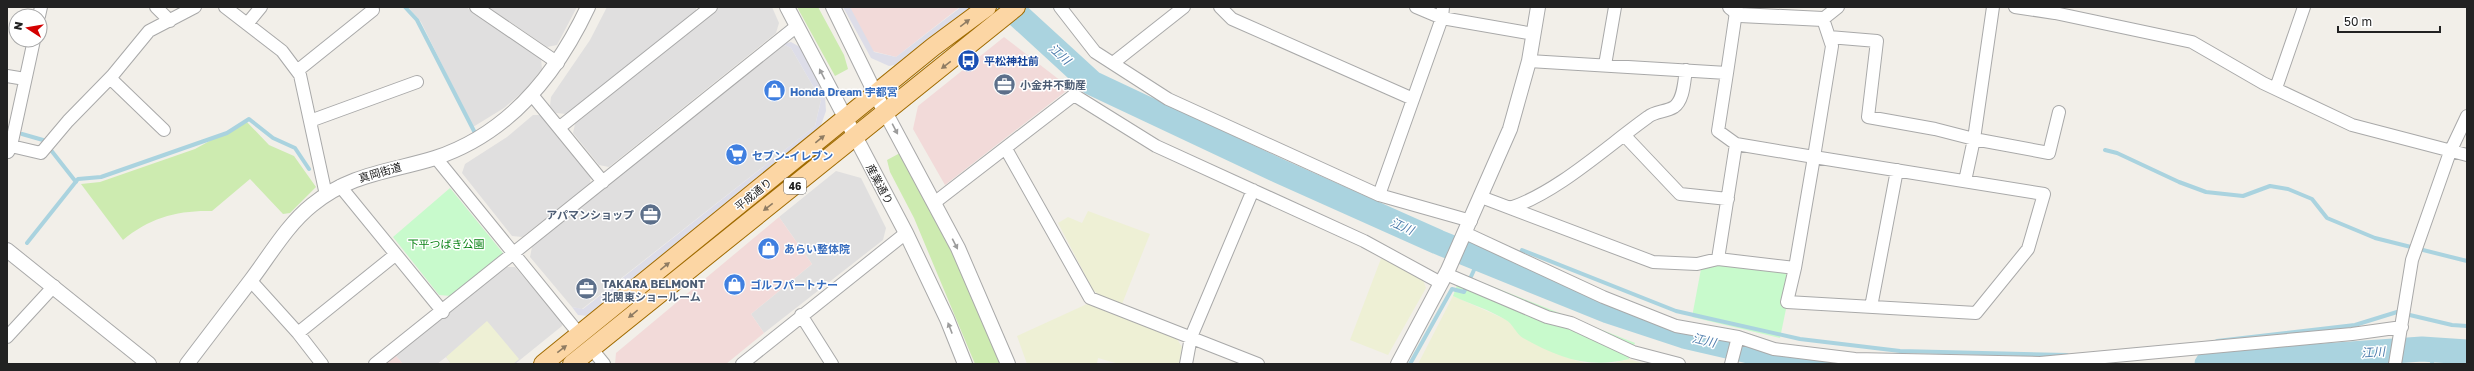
<svg xmlns="http://www.w3.org/2000/svg" width="2474" height="371" font-family="'Golos Text','Noto Sans JP',sans-serif">
	<style>
		.residential { fill: #e0dfdf }
		.commercial { fill: #f2dad9 }
		.farmland { fill: #eef0d5 }
		.grass { fill: #cdebb0 }
		.park { fill: #c8facc }
		.plaza { fill: #dddde8 }
		.lines { fill: none; stroke-linecap: round; stroke-linejoin: round }
		.stream { stroke: #aad3df; stroke-width: 4 }
		.river { stroke: #aad3df; stroke-width: 25 }
		.minor-casing { stroke: #a9a9a9; stroke-width: 14 }
		.tertiary-casing { stroke: #a9a9a9; stroke-width: 16 }
		.primary-casing { stroke: #a06b00; stroke-width: 20 }
		.minor { stroke: #fff; stroke-width: 12 }
		.tertiary { stroke: #fff; stroke-width: 14 }
		.primary { stroke: #fcd6a4; stroke-width: 18 }
		.oneway { fill: #8f7c63 }
		.oneway2 { fill: #9c9c9c }
		.labels { text-anchor: middle; dominant-baseline: central; stroke-width: 3; stroke-linejoin: round; paint-order: stroke }
		.shield { fill: #fff; stroke: #646464; stroke-width: 1 }
		.shield-label { font-size: 10px; font-weight: bold; fill: #222 }
		.transit-label { font-size: 11px; font-weight: bold; fill: #164399; stroke: #fff; text-anchor: start }
		.service-label { font-size: 11px; font-weight: bold; fill: #4e5e75; stroke: #fff; text-anchor: start }
		.shop-label { font-size: 11px; font-weight: bold; fill: #366cbe; stroke: #fff; text-anchor: start }
		.street-label { font-size: 11px; fill: #222; stroke: #fff }
		.park-label { font-size: 11px; fill: #0c8416; stroke: #fff }
		.water-label { font-size: 12px; font-style: italic; fill: #4a7aab; stroke: #fff }
	</style>
	<rect width="100%" height="100%" fill="#f2efe9"/>
	<path class="residential" d="M408,7H466L541,58L542,69L525,90L504,108L473,127L421,22Z
		M488,7H577L557,45L547,47Z
		M607,7H696V11L566,114L556,113L550,106L551,97L590,40Z
		M719,7H772L779,23L776,33L609,167L599,165L573,133L575,124Z
		M782,44L791,48L821,100L815,126L582,309L572,307L530,257L532,247Z
		M533,115H541L591,174L590,184L522,237L512,236L462,173L465,164L507,137Z
		M836,171L861,178L886,228L883,240L764,333L751,314L812,264L779,217Z
		M506,267H515L563,322L562,326L515,364H451L446,357L437,364H403L395,355Z"/>
	<path class="commercial" d="M849,7H960L896,57L872,51Z
		M1004,37L1070,88L945,185L913,129L918,106Z
		M779,217L812,264L751,314L764,333L726,364H615L616,353Z
		M395,355L403,364H384Z"/>
	<path class="farmland" d="M1088,211L1150,234L1122,304L1101,297L1093,290L1058,223L1068,217L1082,223Z
		M1382,256L1423,280L1426,288L1388,355L1350,340Z
		M1453,296L1507,320L1522,337L1568,358L1588,364H1418Z
		M1087,304L1177,339L1182,347L1179,364H1119L1098,358L1097,364H1027L1017,336Z
		M487,321L519,359L513,364H451L446,357Z
		M1629,359L1645,364H1610Z"/>
	<path class="grass" d="M797,7H818L844,55L848,69L835,76Z
		M246,121L269,145L294,156L316,187L290,213L283,214L250,179L212,211C178,210 149,218 123,240L81,184L100,182L195,149Z
		M900,153L946,234L1004,364H975L914,218L890,172L887,160Z"/>
	<path class="park" d="M450,188L503,253L451,296L439,295L393,237Z
		M1732,263L1784,272L1792,280L1780,338L1692,317L1701,269Z
		M1461,274L1635,343L1629,359C1588,369 1559,358 1523,338C1516,334 1513,324 1506,320C1490,310 1470,304 1453,296Z"/>
	<path class="plaza" d="M843,7H850L874,52L896,57L961,7H973L900,64L889,66L871,58Z
		M791,42L800,47L825,96L826,111L820,128L588,316L578,315L572,307L583,309L815,126L821,100L791,48L782,44Z"/>
	<g class="lines">
		<path class="stream" d="M405,7L417,20L474,131
			M22,134L43,140L76,182
			M2105,150L2117,153L2179,182L2206,192L2243,196L2270,186L2288,189L2312,199L2327,218L2375,238L2467,261
			M27,243L78,179L101,177L227,133L249,119L273,138L295,148L309,169
			M1512,272L1522,250L1676,311L1800,339L1900,351L2067,355
			M2217,341L2355,325L2397,312L2452,325L2467,326
			M1410,364L1452,289L1464,292L1479,259
			M2432,364L2433,349"/>
		<path class="river" d="M1009,7L1092,83L1279,171L1438,242L1608,311L1684,336L1784,359L1831,364
			M2207,364L2422,349L2467,352"/>
		<defs>
			<path id="minor" d="M156,7L170,21
				M225,7L282,51L300,75L326,195
				M476,7L558,63
				M1060,7L1095,52L1168,99L1379,195L1471,221
				M1220,7L1232,19L1413,99
				M1416,7L1442,18L1534,34
				M2015,7L2055,13L2192,42L2263,83L2352,125L2467,155
				M39,16L41,7
				M247,24L261,7
				M1829,37L1877,41L1868,117L1935,129L1974,139L1993,7
				M1529,61L1727,73L1718,131L1736,144L1814,157L1832,46L1823,19L1838,7
				M1113,63L1184,7
				M1605,65L1615,7
				M297,71L373,10
				M1727,73L1736,12
				M7,76L25,79
				M110,78L164,130
				M2276,88L2304,7
				M532,95L603,182
				M310,121L417,82
				M560,127L711,7
				M1625,136L1680,194L1728,199
				M11,146L41,153L68,121L112,76L149,31L195,7
				M1006,149L1090,298L1258,364
				M8,152L11,146L34,40
				M436,158L580,335
				M1965,181L1974,139L2049,153L2059,112
				M340,186L443,312
				M1379,195L1442,18L1443,7
				M1481,197L1653,262L1697,264L1718,259L1795,268L1787,302L1976,313L2028,249L2044,194L1814,157L1795,268
				M934,203L1074,95L1156,146L1364,241L1441,283
				M1510,208C1558,192 1606,147 1648,117C1655,111 1666,112 1674,107C1684,100 1684,81 1686,70
				M1465,233L1603,297L1676,326L1738,337L1774,349L1855,359L2040,363L2352,334L2402,327
				M1718,259L1736,144
				M1446,274L1547,317L1571,323L1633,352L1679,364
				M251,281L298,333L322,364
				M1871,307L1897,170
				M801,315L832,364
				M298,333L395,255
				M7,337L54,286
				M591,348L604,364
				M375,364L797,26
				M742,364L906,233
				M1186,364L1191,337L1253,190
				M1731,364L1738,337
				M2395,364L2412,260L2450,152L2467,116"/>
			<path id="tertiary" d="M787,7L906,233L947,319L965,364
				M833,7L876,95L958,248L1008,364
				M1730,7L1740,15L1823,19
				M7,250L149,364
				M187,364C208,336 230,308 251,280C270,255 287,225 312,205C351,173 390,172 435,158C508,134 556,75 588,7
				M1398,364L1448,270L1510,129L1529,61L1538,7"/>
			<path id="primary" d="M543,364L933,47L987,7
				M572,364L1016,7"/>
		</defs>
		<use href="#minor" class="minor-casing"/>
		<use href="#tertiary" class="tertiary-casing"/>
		<use href="#primary" class="primary-casing"/>
		<use href="#minor" class="minor"/>
		<use href="#tertiary" class="tertiary"/>
		<use href="#primary" class="primary"/>
	</g>
	<defs><path id="oneway-solid" d="M-6-.8H1V-3.2L6.5 0L1 3.2V.8H-6Z"/></defs>
	<g class="oneway">
		<use href="#oneway-solid" transform="translate(965 23) rotate(-37)"/>
		<use href="#oneway-solid" transform="translate(946 65) rotate(142)"/>
		<use href="#oneway-solid" transform="translate(820 139) rotate(-39)"/>
		<use href="#oneway-solid" transform="translate(768 207) rotate(142)"/>
		<use href="#oneway-solid" transform="translate(665 266) rotate(-39)"/>
		<use href="#oneway-solid" transform="translate(633 314) rotate(141)"/>
		<use href="#oneway-solid" transform="translate(562 349) rotate(-38)"/>
	</g>
	<g class="oneway2">
		<use href="#oneway-solid" transform="translate(822 74) rotate(-117)"/>
		<use href="#oneway-solid" transform="translate(895 129) rotate(62)"/>
		<use href="#oneway-solid" transform="translate(955 244) rotate(63)"/>
		<use href="#oneway-solid" transform="translate(950 328) rotate(-111)"/>
	</g>
	<defs>
		<symbol id="bus-disc" viewBox="-11 -11 22 22"><circle r="9.5" fill="#1a4fb4" stroke="#fff"/><path d="M-5-6H5V4H4V6H2V4H-2V6H-4V4H-5ZM-3.5-4V0h7V-4ZM-3.5 1.2v1.5H-2V1.2ZM2 1.2v1.5H3.5V1.2Z" fill="#fff"/></symbol>
		<symbol id="office-disc" viewBox="-11 -11 22 22"><circle r="9.5" fill="#5c6f8a" stroke="#fff"/><path d="M-6-3h4V-5.5h4V-3h4V5H-6ZM-1-4.5V-3h2v-1.5ZM-6 0V1H6V0Z" fill="#fff"/></symbol>
		<symbol id="shop-disc" viewBox="-11 -11 22 22"><circle r="9.5" fill="#3f7fe0" stroke="#fff"/><path d="M-5-2.5h2.3a2.7 3.5 0 0 1 5.4 0H5L5.5 6h-11ZM-1.5-2.5h3a1.5 2.3 0 0 0-3 0Z" fill="#fff"/></symbol>
		<symbol id="supermarket-disc" viewBox="-11 -11 22 22"><circle r="9.5" fill="#3f7fe0" stroke="#fff"/><path d="M-6-5.5h2.5l.6 2H6L4.5 2H-2.5L-4.4-4H-6ZM-1.5 3.2a1.3 1.3 0 1 0 .1 0ZM3 3.2a1.3 1.3 0 1 0 .1 0Z" fill="#fff"/></symbol>
	</defs>
	<g fill-rule="evenodd">
		<use href="#bus-disc" x="956" y="48" width="25" height="25"/>
		<use href="#office-disc" x="992" y="72" width="25" height="25"/>
		<use href="#shop-disc" x="762" y="78" width="25" height="25"/>
		<use href="#supermarket-disc" x="724" y="142" width="25" height="25"/>
		<use href="#office-disc" x="638" y="202" width="25" height="25"/>
		<use href="#shop-disc" x="756" y="236" width="25" height="25"/>
		<use href="#shop-disc" x="722" y="272" width="25" height="25"/>
		<use href="#office-disc" x="574" y="276" width="25" height="25"/>
	</g>
	<g class="labels">
		<rect class="shield" x="784" y="178" width="22" height="16" rx="3"/>
		<g class="shield-label">
			<text x="795" y="186">46</text>
		</g>
		<g class="transit-label">
			<text x="984" y="60">平松神社前</text>
		</g>
		<g class="service-label">
			<text x="1020" y="84">小金井不動産</text>
			<text x="634" y="214" text-anchor="end">アパマンショップ</text>
			<text x="602" y="283">TAKARA BELMONT<tspan x="602" dy="13">北関東ショールーム</tspan></text>
		</g>
		<g class="shop-label">
			<text x="790" y="91">Honda Dream 宇都宮</text>
			<text x="752" y="155">セブン-イレブン</text>
			<text x="784" y="248">あらい整体院</text>
			<text x="750" y="284">ゴルフパートナー</text>
		</g>
		<g class="street-label">
			<text transform="translate(380 172) rotate(-16)">真岡街道</text>
			<text transform="translate(880 184) rotate(62)">産業通り</text>
			<text transform="translate(753 194) rotate(-39)">平成通り</text>
		</g>
		<g class="park-label">
			<text x="446" y="243">下平つばき公園</text>
		</g>
		<g class="water-label">
			<text transform="translate(1060 54) rotate(42)">江川</text>
			<text transform="translate(1402 226) rotate(24)">江川</text>
			<text transform="translate(1704 340) rotate(13)">江川</text>
			<text transform="translate(2373 352) rotate(-4)">江川</text>
		</g>
	</g>
	<rect width="2474" height="371" fill="none" stroke="#222222" stroke-width="16"/>
	<g transform="translate(28 28) rotate(282)"><circle r="19" fill="#ffffff" stroke="#a7a7a7"/>
	<path d="M0-3L7 15L0 10L-7 15Z" fill="#d40000"/>
	<text y="-6" font-size="11" font-weight="bold" text-anchor="middle" fill="#222222">N</text>
	</g>
	<path d="M2338 26v6h102v-6" fill="none" stroke="#222222" stroke-width="2"/>
	<text x="2344" y="26" font-size="12" fill="#222222" stroke="#ffffff" stroke-width="3" paint-order="stroke">50 m</text>
</svg>
